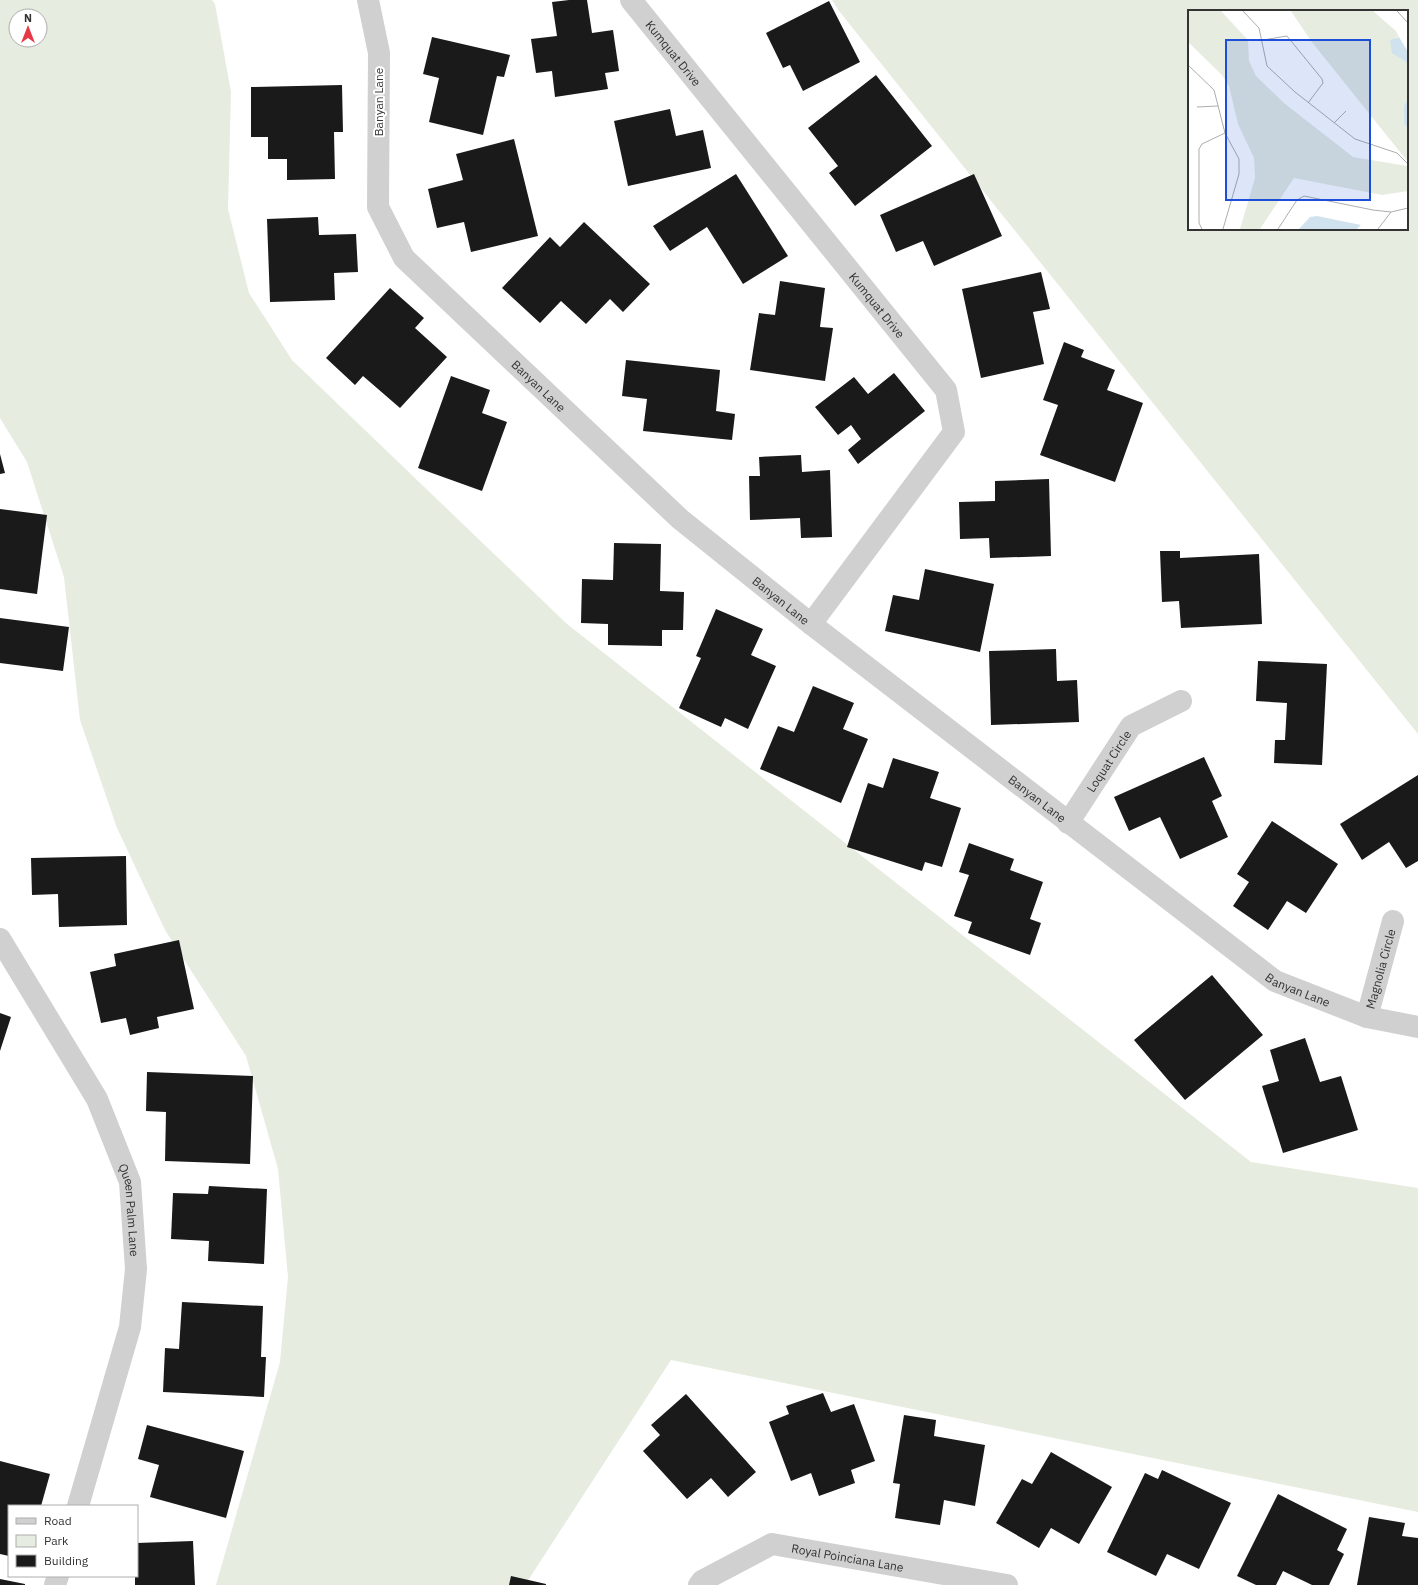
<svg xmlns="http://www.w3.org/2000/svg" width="1418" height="1585" font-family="'IBM Plex Sans',sans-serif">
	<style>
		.green { fill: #e6ecdf; fill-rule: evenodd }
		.building { fill: #1a1a1a }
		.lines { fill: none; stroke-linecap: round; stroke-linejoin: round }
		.minor { stroke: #d0d0d0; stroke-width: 22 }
		.labels { text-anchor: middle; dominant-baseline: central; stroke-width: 4; stroke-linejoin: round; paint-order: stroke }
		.street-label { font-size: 12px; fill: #333; stroke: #fff }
		.inset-road { fill: none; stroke: #adadad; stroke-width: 1 }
		.view { fill: #1d4ed8; fill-opacity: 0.15; stroke: #1d4ed8; stroke-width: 2 }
		.inset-edge { fill: none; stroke: #333; stroke-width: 2 }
	</style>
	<rect width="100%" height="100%" fill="#fff"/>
	<path class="green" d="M0,0H212L215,4L231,92L228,209L249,293L292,360L567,624L1251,1162L1418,1188V1512L671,1360L525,1585H216L280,1362L288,1277L278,1169L246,1056L165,930L117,828L80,720L64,577L27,462L0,418ZM16,16H40V40H16Z
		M832,0H1418V734L839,11ZM1189,11H1407V229H1189Z"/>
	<path class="building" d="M569,0H587L592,33L613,30L619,71L605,73L608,89L555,97L552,71L536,73L531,39L557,36L552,2Z
		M829,1L860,62L803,91L790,65L783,68L766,33Z
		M432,37L510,55L504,77L497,76L483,135L429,122L439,78L423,74Z
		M876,75L932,146L855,206L829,173L838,166L808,128Z
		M342,85L343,132H334L335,179L287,180V159H268V137H251V87Z
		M670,109L676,136L703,130L711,168L628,186L614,121Z
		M514,139L538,236L471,252L464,222L437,228L428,189L463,180L456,154Z
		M736,174L788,256L743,284L707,227L670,251L653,226Z
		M974,174L1002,236L934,266L923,241L896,252L880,215Z
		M318,217L319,235L356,234L358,272L334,273L335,300L270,302L267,219Z
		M584,222L650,284L623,312L610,299L586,324L561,301L540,323L502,288L550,237L560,247Z
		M1041,272L1050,309L1033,312L1044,364L981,378L962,289Z
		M780,281L825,288L820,327L833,328L825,381L750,370L759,313L775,315Z
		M390,288L424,318L415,328L447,357L400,408L363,376L355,385L326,358Z
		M1064,342L1084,350L1081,357L1115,370L1107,390L1143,403L1115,482L1040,455L1058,405L1043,400Z
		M626,360L720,370L716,411L735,414L732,440L643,431L647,399L622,396Z
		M894,373L925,411L858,464L848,450L861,439L851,425L838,435L815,407L854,377L868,394Z
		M451,376L490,390L482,413L507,422L482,491L418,468Z
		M0,454L5,473L0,474Z
		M801,455L802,472L830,470L832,537L801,538L800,518L750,520L749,476H760L759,457Z
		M1049,479L1051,556L990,558L989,538L960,539L959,502L995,501V481Z
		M0,509L47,515L37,594L0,589Z
		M614,543L661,544L660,591L684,592L683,630H662V646L608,645V624L581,623L582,579L613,580Z
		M1160,551H1180V558L1259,554L1262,624L1181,628L1179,601L1162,602Z
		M925,569L994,584L980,652L885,631L893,595L919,600Z
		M716,609L763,629L751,655L776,666L748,729L725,718L721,727L679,708L701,658L696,656Z
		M0,618L69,627L63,671L0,663Z
		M1056,649L1057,681L1077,680L1079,722L991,725L989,651Z
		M1258,661L1327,664L1322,765L1274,763L1275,740H1285L1287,703L1256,701Z
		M813,686L854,703L843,729L868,739L841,803L760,769L778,726L794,732Z
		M1204,757L1222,796L1212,801L1228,837L1180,859L1160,817L1129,831L1114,797Z
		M893,758L939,772L930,798L961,808L942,867L925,862L922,871L847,847L868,783L883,788Z
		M1418,775V861L1406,868L1389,842L1362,860L1340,824Z
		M1272,821L1338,864L1306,913L1287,901L1268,930L1233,906L1249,882L1237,874Z
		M969,843L1014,859L1010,870L1043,882L1030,919L1041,923L1030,955L968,933L972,922L954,916L969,875L959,872Z
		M126,856L127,925L59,927L58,894L32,895L31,858Z
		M179,940L194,1009L157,1017L159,1028L130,1035L126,1018L101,1023L90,972L116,966L114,954Z
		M1212,975L1263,1035L1185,1100L1134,1040Z
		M0,1013L11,1017L0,1051Z
		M1305,1038L1320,1082L1341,1076L1358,1130L1283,1153L1262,1086L1279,1081L1270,1050Z
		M147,1072L253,1076L250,1164L165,1161L166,1112L146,1111Z
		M209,1186L267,1189L264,1264L208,1261L209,1241L171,1239L173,1193L208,1194Z
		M182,1302L263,1306L261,1357H266L264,1397L163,1392L165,1348L179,1349Z
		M823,1393L831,1412L854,1404L875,1461L851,1470L855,1483L819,1496L811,1473L791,1481L769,1422L789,1414L786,1406Z
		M686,1394L756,1472L728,1497L711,1478L687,1499L643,1451L660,1435L651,1425Z
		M904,1415L936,1420L934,1436L985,1445L975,1506L944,1500L940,1525L895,1518L900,1484L893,1483Z
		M147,1425L244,1451L226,1518L150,1497L159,1465L138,1459Z
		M1051,1452L1112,1487L1079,1544L1051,1528L1039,1548L996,1523L1022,1479L1032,1484Z
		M0,1461L50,1474L41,1506H9V1556L0,1554Z
		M1162,1470L1231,1503L1199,1569L1167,1554L1156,1576L1107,1552L1145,1473L1158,1479Z
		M1278,1494L1347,1529L1337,1550L1344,1554L1329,1585H1312L1283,1571L1276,1585H1256L1237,1576Z
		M1369,1517L1405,1523L1402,1536L1418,1538V1585H1357Z
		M193,1541L195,1585H135V1576H137V1543Z
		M511,1576L546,1584V1585H509Z
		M0,1579L25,1584V1585H0Z"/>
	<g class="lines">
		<g class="minor">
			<path id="s1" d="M368,0L379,53L378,207L404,258L680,519L811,624L1275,981L1367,1017L1418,1027"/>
			<path id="s2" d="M631,0L946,390L954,432L811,624"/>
			<path id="s3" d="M1068,823L1131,726L1181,701"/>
			<path id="s4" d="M0,939L97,1099L130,1182L136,1269L130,1327L78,1506"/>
			<path id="s5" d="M1367,1017L1393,921"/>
			<path d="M55,1585L58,1576"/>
			<path id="s6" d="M699,1585L702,1581L772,1544L1007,1585"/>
		</g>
	</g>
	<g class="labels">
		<g class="street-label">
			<text stroke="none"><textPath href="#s2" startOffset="68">Kumquat Drive</textPath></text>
			<text transform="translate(378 102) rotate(-90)">Banyan Lane</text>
			<text stroke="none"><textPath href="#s2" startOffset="392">Kumquat Drive</textPath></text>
			<text stroke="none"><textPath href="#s1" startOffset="451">Banyan Lane</textPath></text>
			<text stroke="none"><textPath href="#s1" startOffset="775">Banyan Lane</textPath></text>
			<text stroke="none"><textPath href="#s3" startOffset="74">Loquat Circle</textPath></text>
			<text stroke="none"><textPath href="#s1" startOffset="1099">Banyan Lane</textPath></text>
			<text stroke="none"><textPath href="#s5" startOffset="50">Magnolia Circle</textPath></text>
			<text stroke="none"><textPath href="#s1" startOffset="1423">Banyan Lane</textPath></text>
			<text stroke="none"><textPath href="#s4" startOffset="304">Queen Palm Lane</textPath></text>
			<text stroke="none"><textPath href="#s6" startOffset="161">Royal Poinciana Lane</textPath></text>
		</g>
	</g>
	<g transform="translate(1188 10)">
		<rect width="220" height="220" fill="#fff"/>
		<path d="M0,1H33L60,30L61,51L68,66L96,93L165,147L219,156L220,181L194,185L106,168L72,219H52L67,168L66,148L50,114L41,76L34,65L0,32ZM103,1H185L208,21L211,27H208L220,53V89L216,99V113L220,120V152L123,31Z" fill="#e6ecdf"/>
		<path d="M211,27L220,42V53L204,43L202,30ZM220,89V120L216,113V96ZM129,206L173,215L169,219H111L122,207Z" fill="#cfe2ee"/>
		<path class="inset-road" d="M55,1L71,18L79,56L107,82L167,129L209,143L220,154M209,1L220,13M75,30L99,26L134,69L135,73L120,93M0,55L26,80L37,123L51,149V164L35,219M9,97L30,96M146,113L158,101M14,219L11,213V139L14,134L37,123M90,219L109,190L116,186L185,200L203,202L220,198M190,219L203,202"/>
		<path class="view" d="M38,30H182V190H38Z"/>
		<rect width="220" height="220" class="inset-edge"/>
	</g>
	<rect x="8" y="1505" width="130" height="72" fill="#ffffff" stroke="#adadad"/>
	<rect x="16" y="1518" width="20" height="6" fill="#d0d0d0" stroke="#adadad"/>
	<text x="44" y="1525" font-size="12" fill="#333333">Road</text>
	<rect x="16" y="1535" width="20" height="12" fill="#e6ecdf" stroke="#adadad"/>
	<text x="44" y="1545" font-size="12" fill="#333333">Park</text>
	<rect x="16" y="1555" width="20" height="12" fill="#1a1a1a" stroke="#adadad"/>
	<text x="44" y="1565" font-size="12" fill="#333333">Building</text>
	<g transform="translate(28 28)"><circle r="19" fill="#ffffff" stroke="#adadad"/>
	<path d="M0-3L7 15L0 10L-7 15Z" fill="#e63946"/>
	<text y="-6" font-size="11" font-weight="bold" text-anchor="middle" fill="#333333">N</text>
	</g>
</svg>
